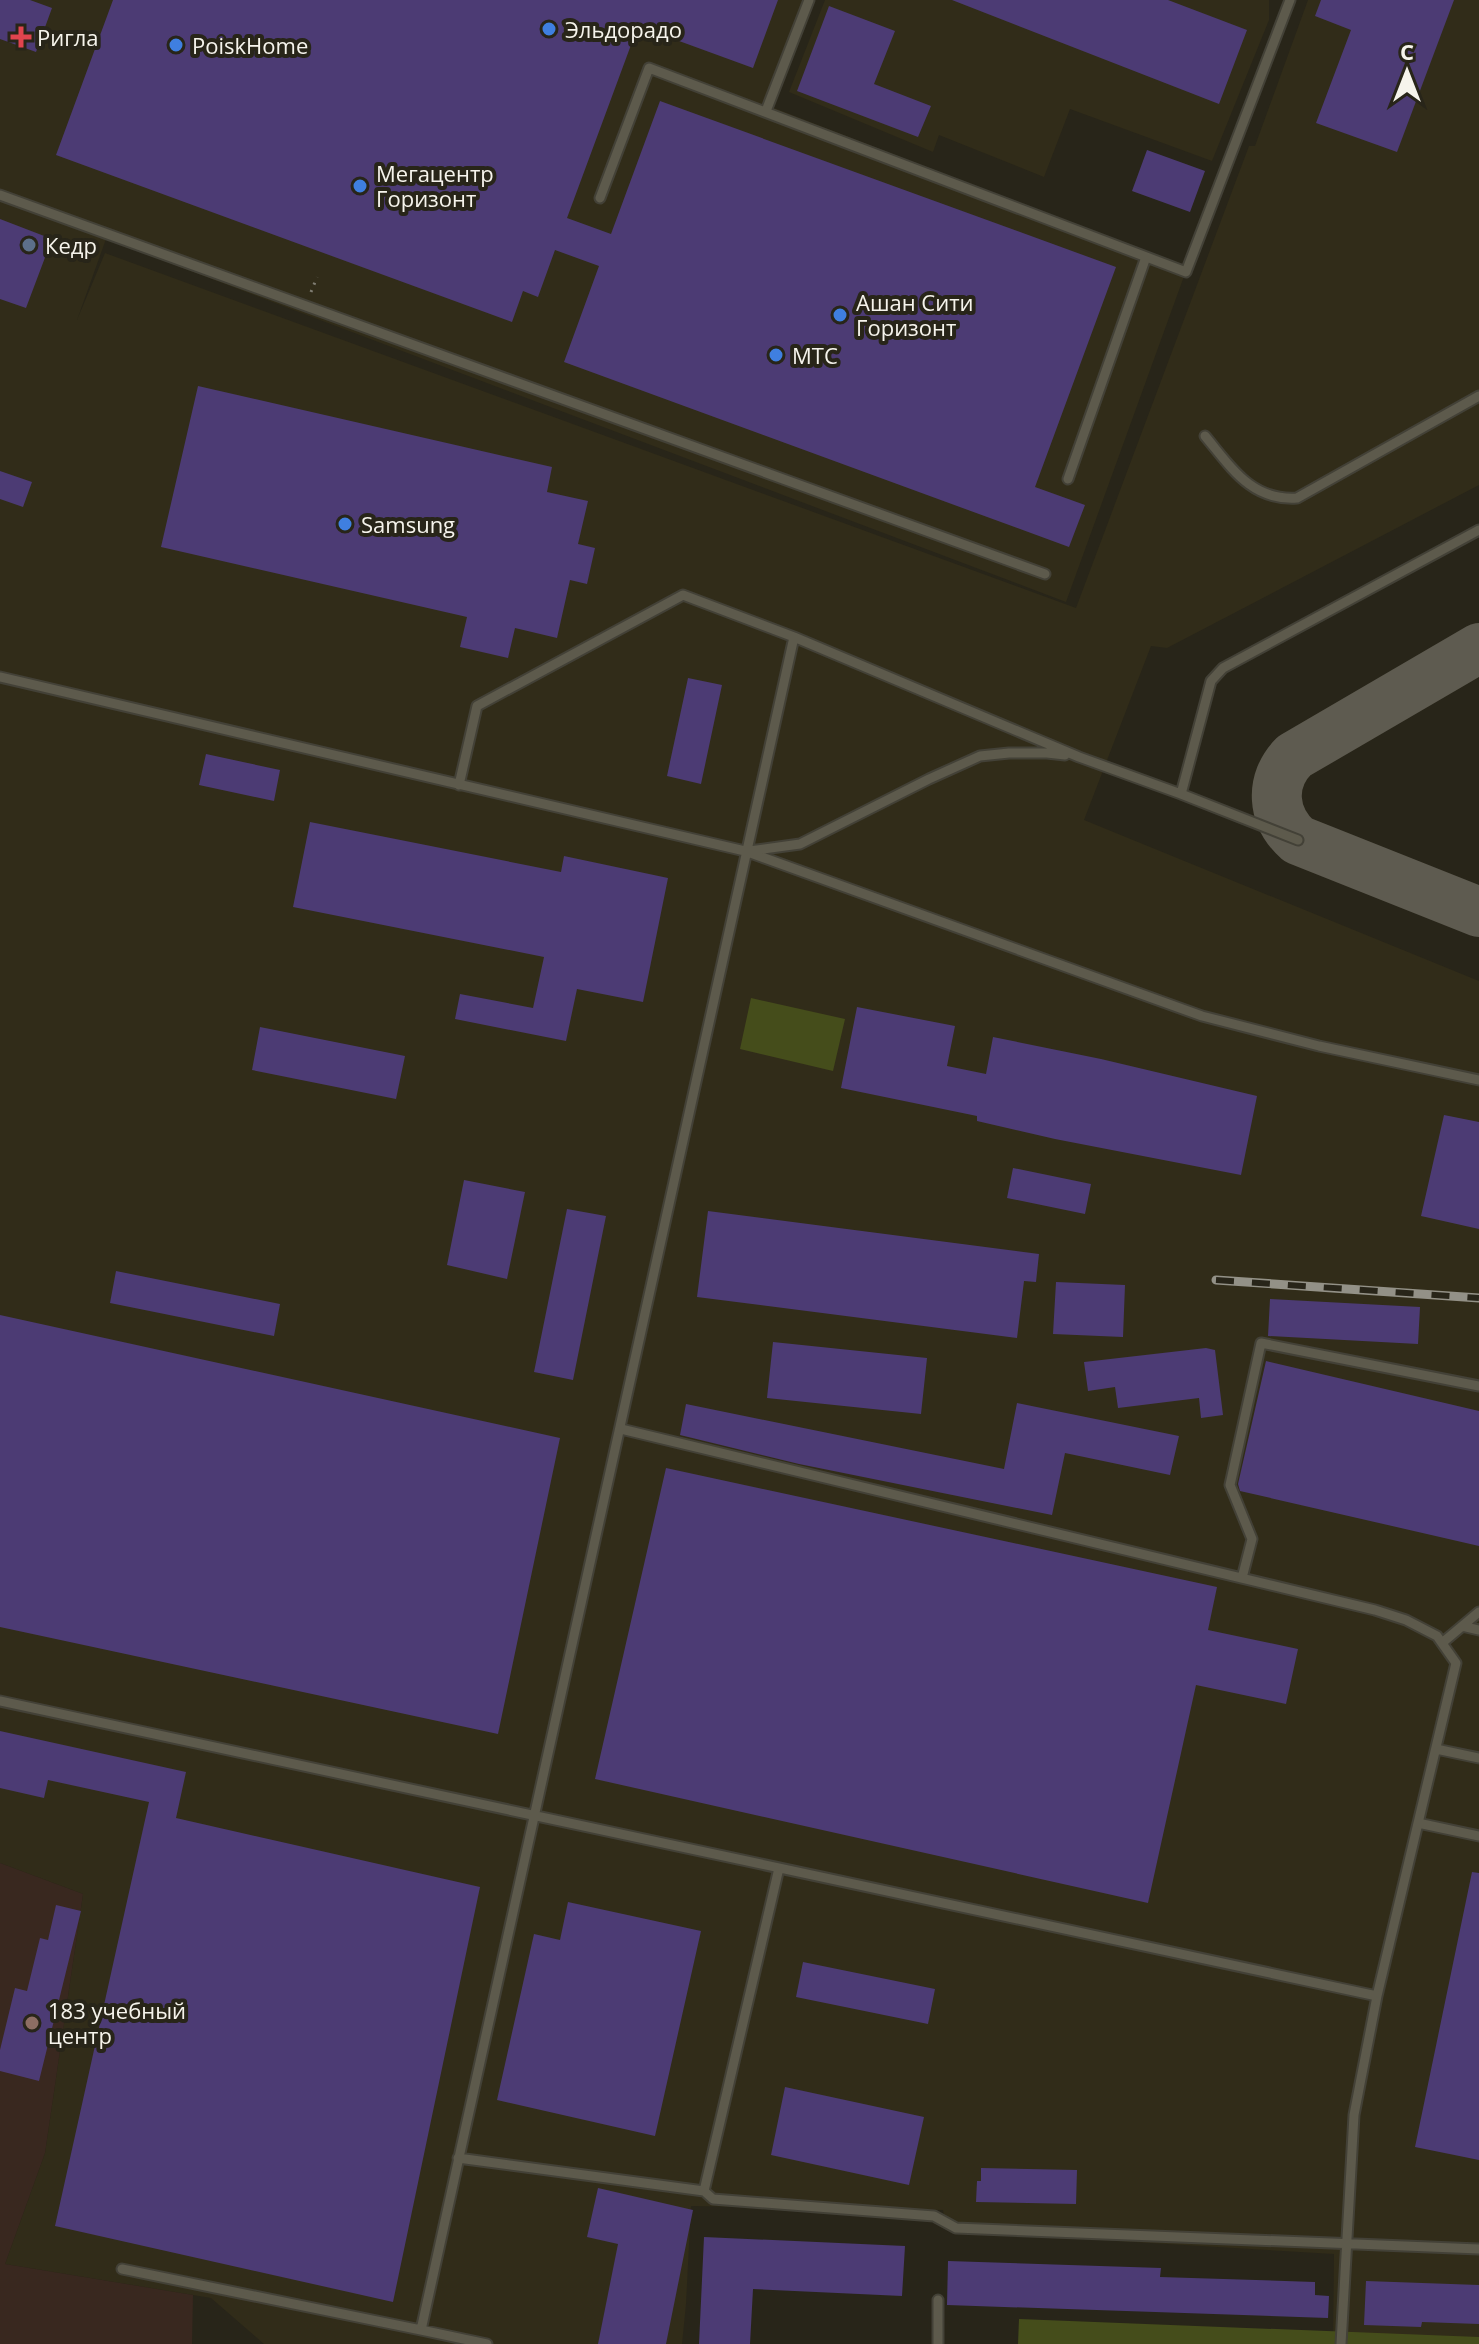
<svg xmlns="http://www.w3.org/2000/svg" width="1479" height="2344" font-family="'Open Sans',sans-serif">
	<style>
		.built { fill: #312c19 }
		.education { fill: #39281f }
		.green { fill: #454d1b }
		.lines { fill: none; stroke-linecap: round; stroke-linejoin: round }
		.taxiway { stroke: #5e5b50; stroke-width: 50 }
		.building { fill: #4c3b74 }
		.service-casing { stroke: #434137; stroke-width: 13 }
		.path { stroke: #7f7d72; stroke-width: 3; stroke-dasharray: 2 6; stroke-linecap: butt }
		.service { stroke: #5d5a4c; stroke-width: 9 }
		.rail-casing { stroke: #939187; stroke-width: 9 }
		.rail { stroke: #282519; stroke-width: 6; stroke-dasharray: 18; stroke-linecap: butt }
		.shop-dot { fill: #3f7fe0; stroke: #282519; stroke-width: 3 }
		.health-dot { fill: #e0444e; stroke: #282519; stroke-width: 3 }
		.service-dot { fill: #5c6f8a; stroke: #282519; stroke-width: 3 }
		.education-dot { fill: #8d6e63; stroke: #282519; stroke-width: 3 }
		.labels { text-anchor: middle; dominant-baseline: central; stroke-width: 8; stroke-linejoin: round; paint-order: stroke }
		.poi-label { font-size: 22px; fill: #f6f4ec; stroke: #282519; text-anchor: start }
	</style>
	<rect width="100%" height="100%" fill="#282519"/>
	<path class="built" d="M0,0H803L764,104L1187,268L1066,602L106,239L77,320L105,253L1076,608L1249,146H1255L1308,0H1479V485L1167,648L1151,646L1084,820L1479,981V2344H1333L1334,2254L947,2231L943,2210L691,2206L686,2304L682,2344H264L211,2298L5,2264L45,2153L83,1894L0,1863Z
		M825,0H1269V20L1212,161L1070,109L1044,177L939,135L933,152L789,92Z"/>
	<path class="education" d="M0,1863L83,1894L45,2153L5,2264L193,2295L192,2344H0Z"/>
	<path class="green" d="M751,998L845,1019L833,1071L740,1049Z
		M1019,2319L1479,2337V2344H1018Z"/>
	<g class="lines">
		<path class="taxiway" d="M1479,648L1294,756C1269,781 1272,817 1298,840L1479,912"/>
	</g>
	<path class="building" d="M0,0H30L52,8L36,52L0,39Z
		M113,0H778L753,68L638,26L567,218L611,234L660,101L1116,267L1035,487L1085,505L1069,547L564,362L599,266L555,250L538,297L523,291L512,322L56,155Z
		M952,0H1168L1247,30L1219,104Z
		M1321,0H1454L1397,152L1316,123L1351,30L1315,16Z
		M829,6L895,31L874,84L931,106L918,137L797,91Z
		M1147,150L1205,171L1190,212L1132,191Z
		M0,219L52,239L26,308L0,299Z
		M198,386L552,467L547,492L588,501L578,544L595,548L587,584L570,580L557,638L515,628L508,658L460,647L467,617L161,547Z
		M0,471L32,482L23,507L0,499Z
		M688,678L722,685L701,784L667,776Z
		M206,754L280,770L274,801L199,785Z
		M310,822L561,872L564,856L668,878L643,1002L577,989L566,1041L455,1019L460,994L533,1008L544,957L293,907Z
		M857,1007L955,1026L947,1066L986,1074L993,1037L1101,1059L1257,1096L1241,1175L1055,1139L977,1121V1116L841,1088Z
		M260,1027L405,1056L396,1099L252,1070Z
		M1444,1115L1479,1122V1229L1421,1216Z
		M1013,1168L1091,1184L1085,1214L1007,1198Z
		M464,1180L525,1192L507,1279L447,1265Z
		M567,1209L606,1216L573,1380L534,1372Z
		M708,1211L1039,1254L1036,1282L1024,1281L1017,1338L697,1297Z
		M116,1271L280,1304L274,1336L110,1303Z
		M1056,1282L1125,1285L1123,1337L1053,1334Z
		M1270,1299L1420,1307L1418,1344L1268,1336Z
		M0,1315L560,1438L498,1734L0,1627Z
		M773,1342L927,1358L921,1414L767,1398Z
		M1206,1348L1215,1350L1223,1415L1201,1418L1199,1398L1118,1408L1115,1387L1088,1391L1084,1362Z
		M1266,1361L1479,1411V1546L1240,1491L1238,1484Z
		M1017,1403L1179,1436L1170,1475L1065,1453L1052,1515L799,1464L680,1435L686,1404L1004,1469Z
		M666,1468L1217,1587L1208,1630L1298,1649L1286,1704L1196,1685L1148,1903L595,1779Z
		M0,1731L186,1772L176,1818L480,1887L393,2302L55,2226L149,1802L48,1780L44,1798L0,1788Z
		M1472,1872L1479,1873V2160L1415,2147Z
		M568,1902L701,1931L655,2136L497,2100L534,1934L560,1940Z
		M56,1905L81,1911L39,2081L0,2071V2050L15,1988L27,1991L40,1938L48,1940Z
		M803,1962L935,1989L928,2024L796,1997Z
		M785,2087L924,2117L909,2185L771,2155Z
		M981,2168L1077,2170L1076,2204L976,2202L977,2181H981Z
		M598,2188L693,2210L666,2344H598L618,2244L587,2237Z
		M704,2237L905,2246L902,2296L753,2289L750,2344H699Z
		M948,2261L1161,2268L1160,2277L1315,2282V2295L1329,2296L1328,2318L947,2305Z
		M1366,2281L1479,2285V2324L1422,2322L1421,2327L1364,2325Z"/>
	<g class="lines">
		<defs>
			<path id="service" d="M766,111L809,0
				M0,195L1045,574
				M600,198L649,68L1186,272L1290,0
				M1205,436C1231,467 1251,501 1297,498L1479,396
				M1068,479L1146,257
				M0,677L745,851L1202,1016L1319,1046L1479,1080
				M459,785L477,706L683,595L794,637L1079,757L1181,794L1298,840
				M1181,794L1211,681L1223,668L1479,530
				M749,851L800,844L929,779L980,756L1009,753H1047L1065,755
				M621,1429L1375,1610L1406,1620L1437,1636L1456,1663L1377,1996L1354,2115L1341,2344
				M1242,1578L1252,1539L1230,1485L1261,1343L1479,1386
				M1462,1626L1479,1630
				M1442,1643L1479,1612
				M0,1701L1377,1996
				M1436,1749L1479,1758
				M1418,1823L1479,1836
				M779,1868L704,2191L713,2199L934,2216L956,2228L1479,2249
				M458,2158L704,2191
				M122,2269L421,2330L794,637
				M938,2300V2344
				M421,2330L487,2344"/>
		</defs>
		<use href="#service" class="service-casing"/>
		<path class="path" d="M311,292L317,277"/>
		<use href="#service" class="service"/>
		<defs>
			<path id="rail" d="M1216,1280L1479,1298"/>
		</defs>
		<use href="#rail" class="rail-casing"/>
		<use href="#rail" class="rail"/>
	</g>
	<g class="shop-dot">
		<circle cx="549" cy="29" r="8"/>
		<circle cx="176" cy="45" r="8"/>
		<circle cx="360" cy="186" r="8"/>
		<circle cx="840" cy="315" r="8"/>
		<circle cx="776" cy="355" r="8"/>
		<circle cx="345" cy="524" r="8"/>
	</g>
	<path class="health-dot" d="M17 25h8v8h8v8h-8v8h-8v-8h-8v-8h8z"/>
	<circle class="service-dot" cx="29" cy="245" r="8"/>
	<circle class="education-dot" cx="32" cy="2023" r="8"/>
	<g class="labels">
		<g class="poi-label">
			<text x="565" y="29">Эльдорадо</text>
			<text x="37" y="37">Ригла</text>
			<text x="192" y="45">PoiskHome</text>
			<text x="376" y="173">Мегацентр<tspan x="376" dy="25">Горизонт</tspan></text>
			<text x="45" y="245">Кедр</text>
			<text x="856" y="302">Ашан Сити<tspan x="856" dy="25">Горизонт</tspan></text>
			<text x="792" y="355">МТС</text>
			<text x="361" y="524">Samsung</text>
			<text x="48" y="2010">183 учебный<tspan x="48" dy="25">центр</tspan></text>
		</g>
	</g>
	<g transform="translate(1407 72)" stroke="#282519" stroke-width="6" paint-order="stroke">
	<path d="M0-6L14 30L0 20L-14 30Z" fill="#f6f4ec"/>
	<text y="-12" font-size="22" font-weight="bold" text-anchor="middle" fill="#f6f4ec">С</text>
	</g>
</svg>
